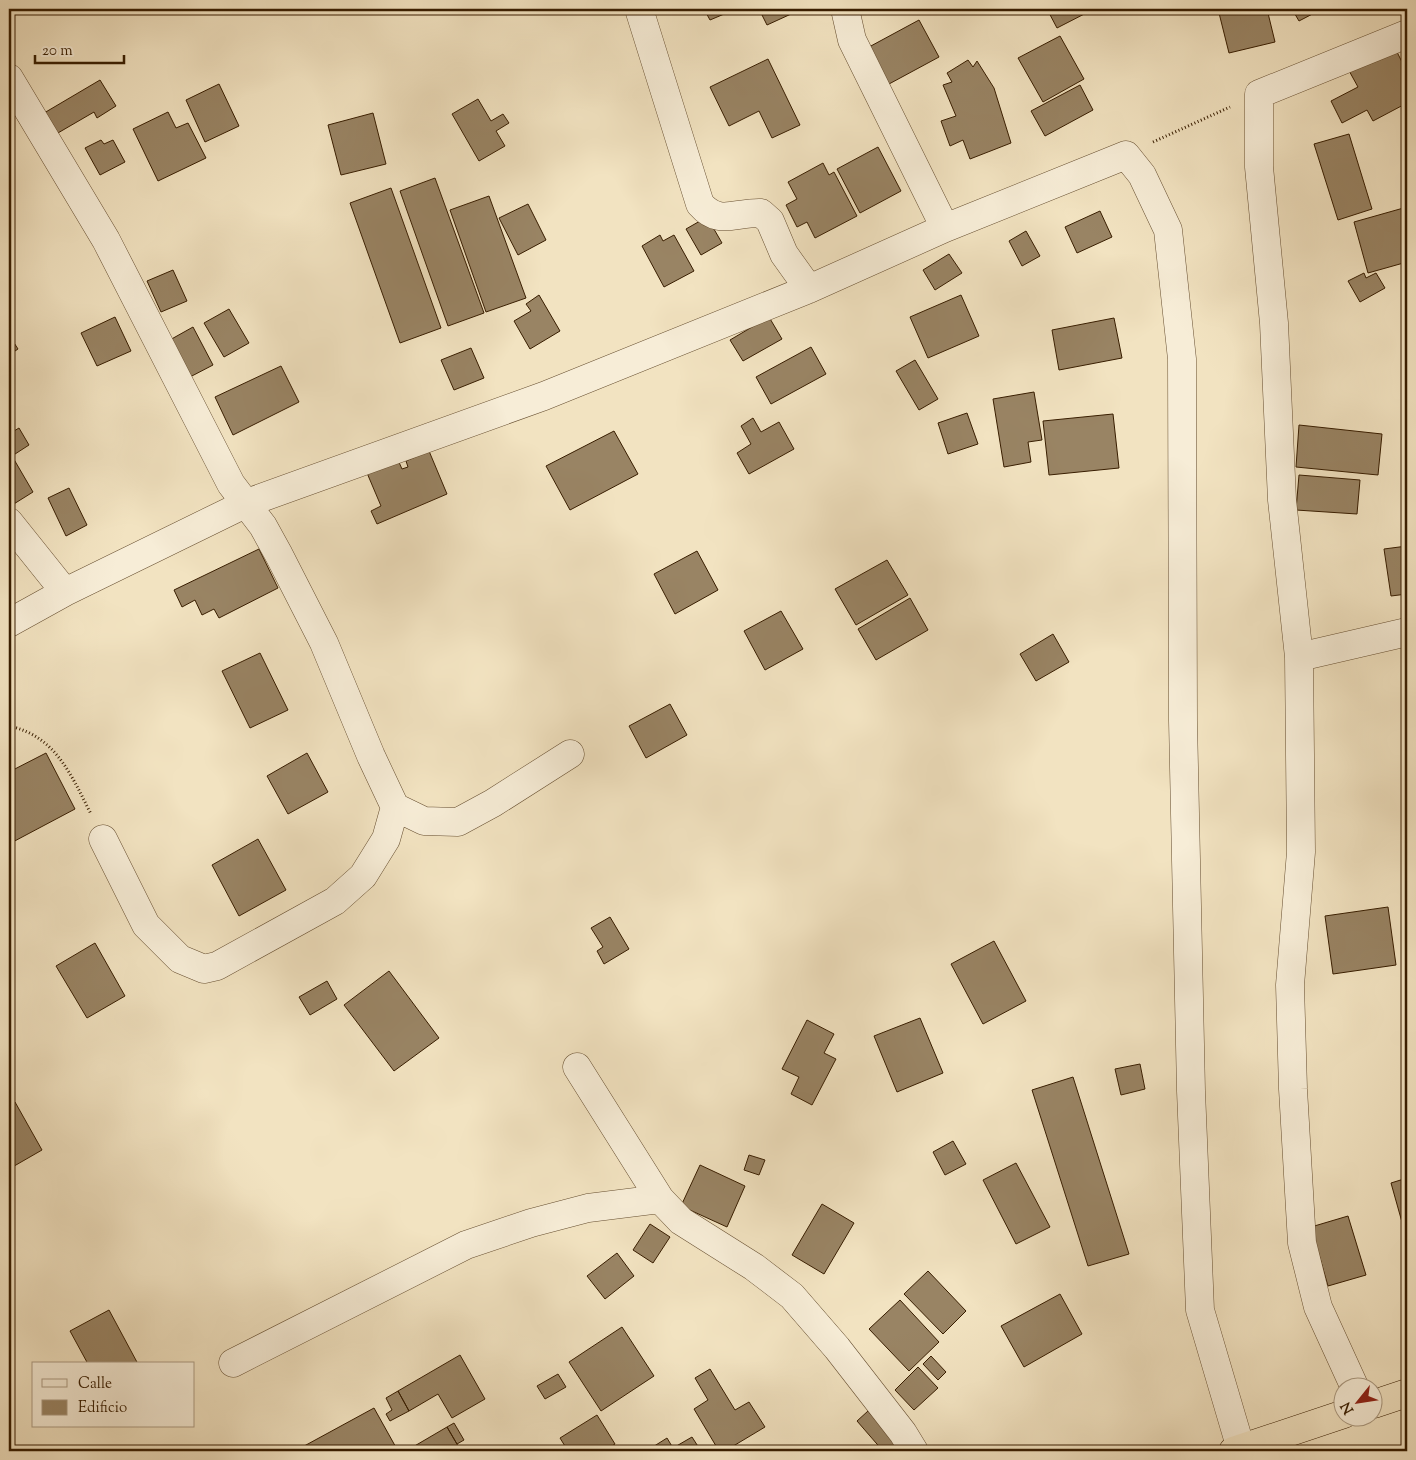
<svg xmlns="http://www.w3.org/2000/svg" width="1416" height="1460" font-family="'Sorts Mill Goudy',serif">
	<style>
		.building { fill: #998464; stroke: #381d00 }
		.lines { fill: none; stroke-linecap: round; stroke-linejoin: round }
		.minor-casing { stroke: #664e30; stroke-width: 29 }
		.highway-casing { stroke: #381d00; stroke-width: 29 }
		.path { stroke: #381d00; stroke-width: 3; stroke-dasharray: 1 2.5; stroke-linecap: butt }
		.minor { stroke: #f7edd7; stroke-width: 28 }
		.highway { stroke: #f2e3c1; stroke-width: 28 }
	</style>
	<rect width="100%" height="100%" fill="#f2e3c1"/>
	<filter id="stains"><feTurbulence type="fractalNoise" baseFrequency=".004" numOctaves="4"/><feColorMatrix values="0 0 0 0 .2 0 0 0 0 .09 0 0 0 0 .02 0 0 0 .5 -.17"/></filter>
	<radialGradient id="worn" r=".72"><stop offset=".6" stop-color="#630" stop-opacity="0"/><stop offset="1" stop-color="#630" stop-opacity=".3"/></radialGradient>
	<path class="building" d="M704,9H736L710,20Z
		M759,9H802L767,25Z
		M883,9H895L886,14Z
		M1047,9H1094L1057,28Z
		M1218,9H1267L1275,42L1229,53Z
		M1292,9H1322L1299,21Z
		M919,20L939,57L889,84L869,47Z
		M1388,34L1407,72V103L1373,121L1367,110L1342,123L1331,101L1358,87L1342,58Z
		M1060,36L1084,79L1043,102L1018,58Z
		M768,59L800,125L772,138L759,111L729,126L710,87Z
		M968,60L973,67L977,61L994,88L1011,143L970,159L963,140L950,146L941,121L956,116L943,85L952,82L947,73Z
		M100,80L116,106L97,118L94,112L51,137L39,116Z
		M219,84L239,126L205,142L186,100Z
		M1080,85L1093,110L1045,136L1031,111Z
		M478,99L491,121L503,114L509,123L496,131L505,146L479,161L452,114Z
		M168,112L176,128L188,123L206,158L158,181L133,129Z
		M373,113L386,164L341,175L328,125Z
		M1349,134L1372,209L1338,220L1314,144Z
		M101,140L104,144L113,140L125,162L100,175L85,148Z
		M878,147L901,191L860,213L837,169Z
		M823,163L829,175L834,172L857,216L815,238L807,222L797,227L786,205L797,199L788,182Z
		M435,178L484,313L448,326L400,191Z
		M391,188L441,328L400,343L350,203Z
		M489,196L526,298L486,312L450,210Z
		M528,204L546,240L518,255L499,218Z
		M1407,207V262L1368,273L1354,222Z
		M1100,211L1112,237L1077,253L1065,227Z
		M707,217L722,243L701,255L686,229Z
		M1026,231L1040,256L1022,266L1009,241Z
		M660,235L663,241L674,235L694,271L664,287L642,246Z
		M949,254L962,273L935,290L923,270Z
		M173,270L187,301L161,312L147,281Z
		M1364,273L1366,278L1376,273L1385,288L1360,302L1348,281Z
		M539,295L560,331L530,349L514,321L531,311L526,304Z
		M961,295L979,336L928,358L910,317Z
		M229,309L249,343L224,357L204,323Z
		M115,317L131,351L97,366L81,333Z
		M769,317L782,339L743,361L730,340Z
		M1114,318L1122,358L1059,370L1052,330Z
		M193,327L213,365L188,378L168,341Z
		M9,335L18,349L9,355Z
		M811,347L826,374L771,404L756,377Z
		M471,348L484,378L454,390L441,360Z
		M915,360L938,399L919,410L896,371Z
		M281,366L299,402L233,435L215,397Z
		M1034,392L1042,440L1028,442L1031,462L1004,467L993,399Z
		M967,413L978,444L948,454L938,423Z
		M1113,414L1119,468L1049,475L1043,421Z
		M753,418L761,432L779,422L794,449L749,474L737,453L751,444L741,426Z
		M1299,425L1382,434L1378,475L1296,467Z
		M19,428L29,445L12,456L33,492L9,507V434Z
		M614,431L638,474L570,510L546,466Z
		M429,451L447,494L377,524L371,511L381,506L367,473L398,460L402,469L408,467L406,461Z
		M1299,475L1360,480L1357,514L1296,510Z
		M69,488L87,525L66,536L48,498Z
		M1407,546V594L1391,596L1384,549Z
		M259,549L278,588L219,618L214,609L202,615L195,600L182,607L174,590Z
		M697,551L718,590L675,614L654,574Z
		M887,560L908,595L856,625L835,589Z
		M910,598L928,630L876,660L858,629Z
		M781,611L803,649L765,670L744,631Z
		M1053,634L1069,662L1036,681L1020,654Z
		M260,653L288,710L250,728L222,671Z
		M670,704L687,735L646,758L629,726Z
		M46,753L75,809L9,844V772Z
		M307,753L328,792L288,814L267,776Z
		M258,839L286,890L239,916L212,865Z
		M1388,907L1396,965L1333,974L1325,916Z
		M610,917L629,949L604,964L597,951L603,947L591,928Z
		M994,941L1026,1001L983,1024L951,964Z
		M95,943L125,996L87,1018L56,966Z
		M389,971L439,1038L394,1071L344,1005Z
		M327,981L337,999L310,1015L299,997Z
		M920,1018L943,1073L897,1092L874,1036Z
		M807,1020L834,1034L824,1053L836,1059L812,1105L791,1094L799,1077L782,1069Z
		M1140,1064L1145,1089L1121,1095L1115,1069Z
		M1073,1077L1129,1254L1088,1266L1032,1090Z
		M15,1102L42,1150L9,1169V1106Z
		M953,1141L966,1164L945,1175L933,1152Z
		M749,1155L765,1160L759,1175L744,1170Z
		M1016,1163L1050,1227L1016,1244L983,1180Z
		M700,1165L745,1186L727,1227L681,1206Z
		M1407,1178V1240L1391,1183Z
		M822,1204L854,1223L824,1274L792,1255Z
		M1348,1216L1366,1275L1328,1286L1311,1227Z
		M650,1224L670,1237L653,1263L633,1250Z
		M617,1253L634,1276L605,1299L587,1276Z
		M928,1271L966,1311L943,1334L904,1294Z
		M1060,1294L1082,1334L1024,1367L1001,1326Z
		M900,1300L939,1342L909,1371L869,1329Z
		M109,1310L138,1364H88L70,1331Z
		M622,1327L654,1376L601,1411L569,1362Z
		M460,1355L485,1399L452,1418L438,1394L409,1411L398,1391Z
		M931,1356L946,1372L938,1380L923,1364Z
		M918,1367L938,1388L914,1410L895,1390Z
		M710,1369L735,1410L749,1402L765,1427L725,1451H719L694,1409L708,1400L695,1378Z
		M558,1374L566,1387L545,1399L537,1386Z
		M398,1391L409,1411L390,1421L386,1414L392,1410L386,1398Z
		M374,1408L398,1451H295Z
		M868,1411L898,1446L892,1451H883L857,1421Z
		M597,1415L615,1444L604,1451H568L560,1438Z
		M454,1423L464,1440L457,1444L447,1427Z
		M447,1427L461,1451H406Z
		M692,1437L701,1451L648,1450L667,1438L673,1448Z"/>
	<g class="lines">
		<defs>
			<path id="minor" d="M639,9L700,204C719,226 735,212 761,213L770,221L784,254L809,289
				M845,9L852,40L945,228
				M9,78L106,240L231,484L263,526L279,555L324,643L371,756L395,807L424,821L458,822L493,803L570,754
				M9,522L65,592
				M9,623L65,592L247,503L544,396L809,289L945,228L1126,155L1142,175L1168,230L1182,359L1183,721L1191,1091L1200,1310L1241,1449
				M1299,657L1407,632
				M103,839L146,925L180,959L204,969L217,966L335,901L363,876L386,839L395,807
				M577,1067L660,1199L681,1221L754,1267L792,1296L837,1348L903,1433L914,1451
				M233,1363L466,1245L531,1223L588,1208L660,1199
				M1355,1388L1318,1307L1302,1243L1293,1089L1290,985L1301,852L1299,657L1282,500L1274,323L1259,167V94L1407,34"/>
			<path id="highway" d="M1374,1404L1407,1393
				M1233,1451L1344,1414"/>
		</defs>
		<use href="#minor" class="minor-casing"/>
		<use href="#highway" class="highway-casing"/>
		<path class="path" d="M1153,142L1230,107
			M9,726C56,736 71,775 91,814"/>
		<use href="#minor" class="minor"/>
		<use href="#highway" class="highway"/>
	</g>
	<rect width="1416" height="1460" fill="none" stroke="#f2e3c1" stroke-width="30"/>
	<rect x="10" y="10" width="1396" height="1440" fill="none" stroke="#381d00" stroke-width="2.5"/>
	<rect x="15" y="15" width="1386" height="1430" fill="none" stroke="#381d00"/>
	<rect x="32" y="1362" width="162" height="65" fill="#f7edd7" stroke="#ab9a81"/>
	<rect x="42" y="1379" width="25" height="8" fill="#f7edd7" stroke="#ab9a81"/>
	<text x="78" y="1388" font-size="15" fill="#381d00">Calle</text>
	<rect x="42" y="1400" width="25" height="15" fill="#998464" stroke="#ab9a81"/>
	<text x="78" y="1412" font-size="15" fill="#381d00">Edificio</text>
	<g transform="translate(1358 1402) rotate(240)"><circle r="24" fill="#f7edd7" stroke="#ab9a81"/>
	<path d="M0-4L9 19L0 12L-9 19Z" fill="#8f2418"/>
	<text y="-8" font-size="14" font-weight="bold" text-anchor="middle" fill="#381d00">N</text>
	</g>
	<path d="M35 55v8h89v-8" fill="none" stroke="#381d00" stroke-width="2.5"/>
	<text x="42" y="55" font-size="15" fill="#381d00" stroke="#f7edd7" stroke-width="4" paint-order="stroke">20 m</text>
	<rect width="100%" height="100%" filter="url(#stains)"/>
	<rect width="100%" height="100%" fill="url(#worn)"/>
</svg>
